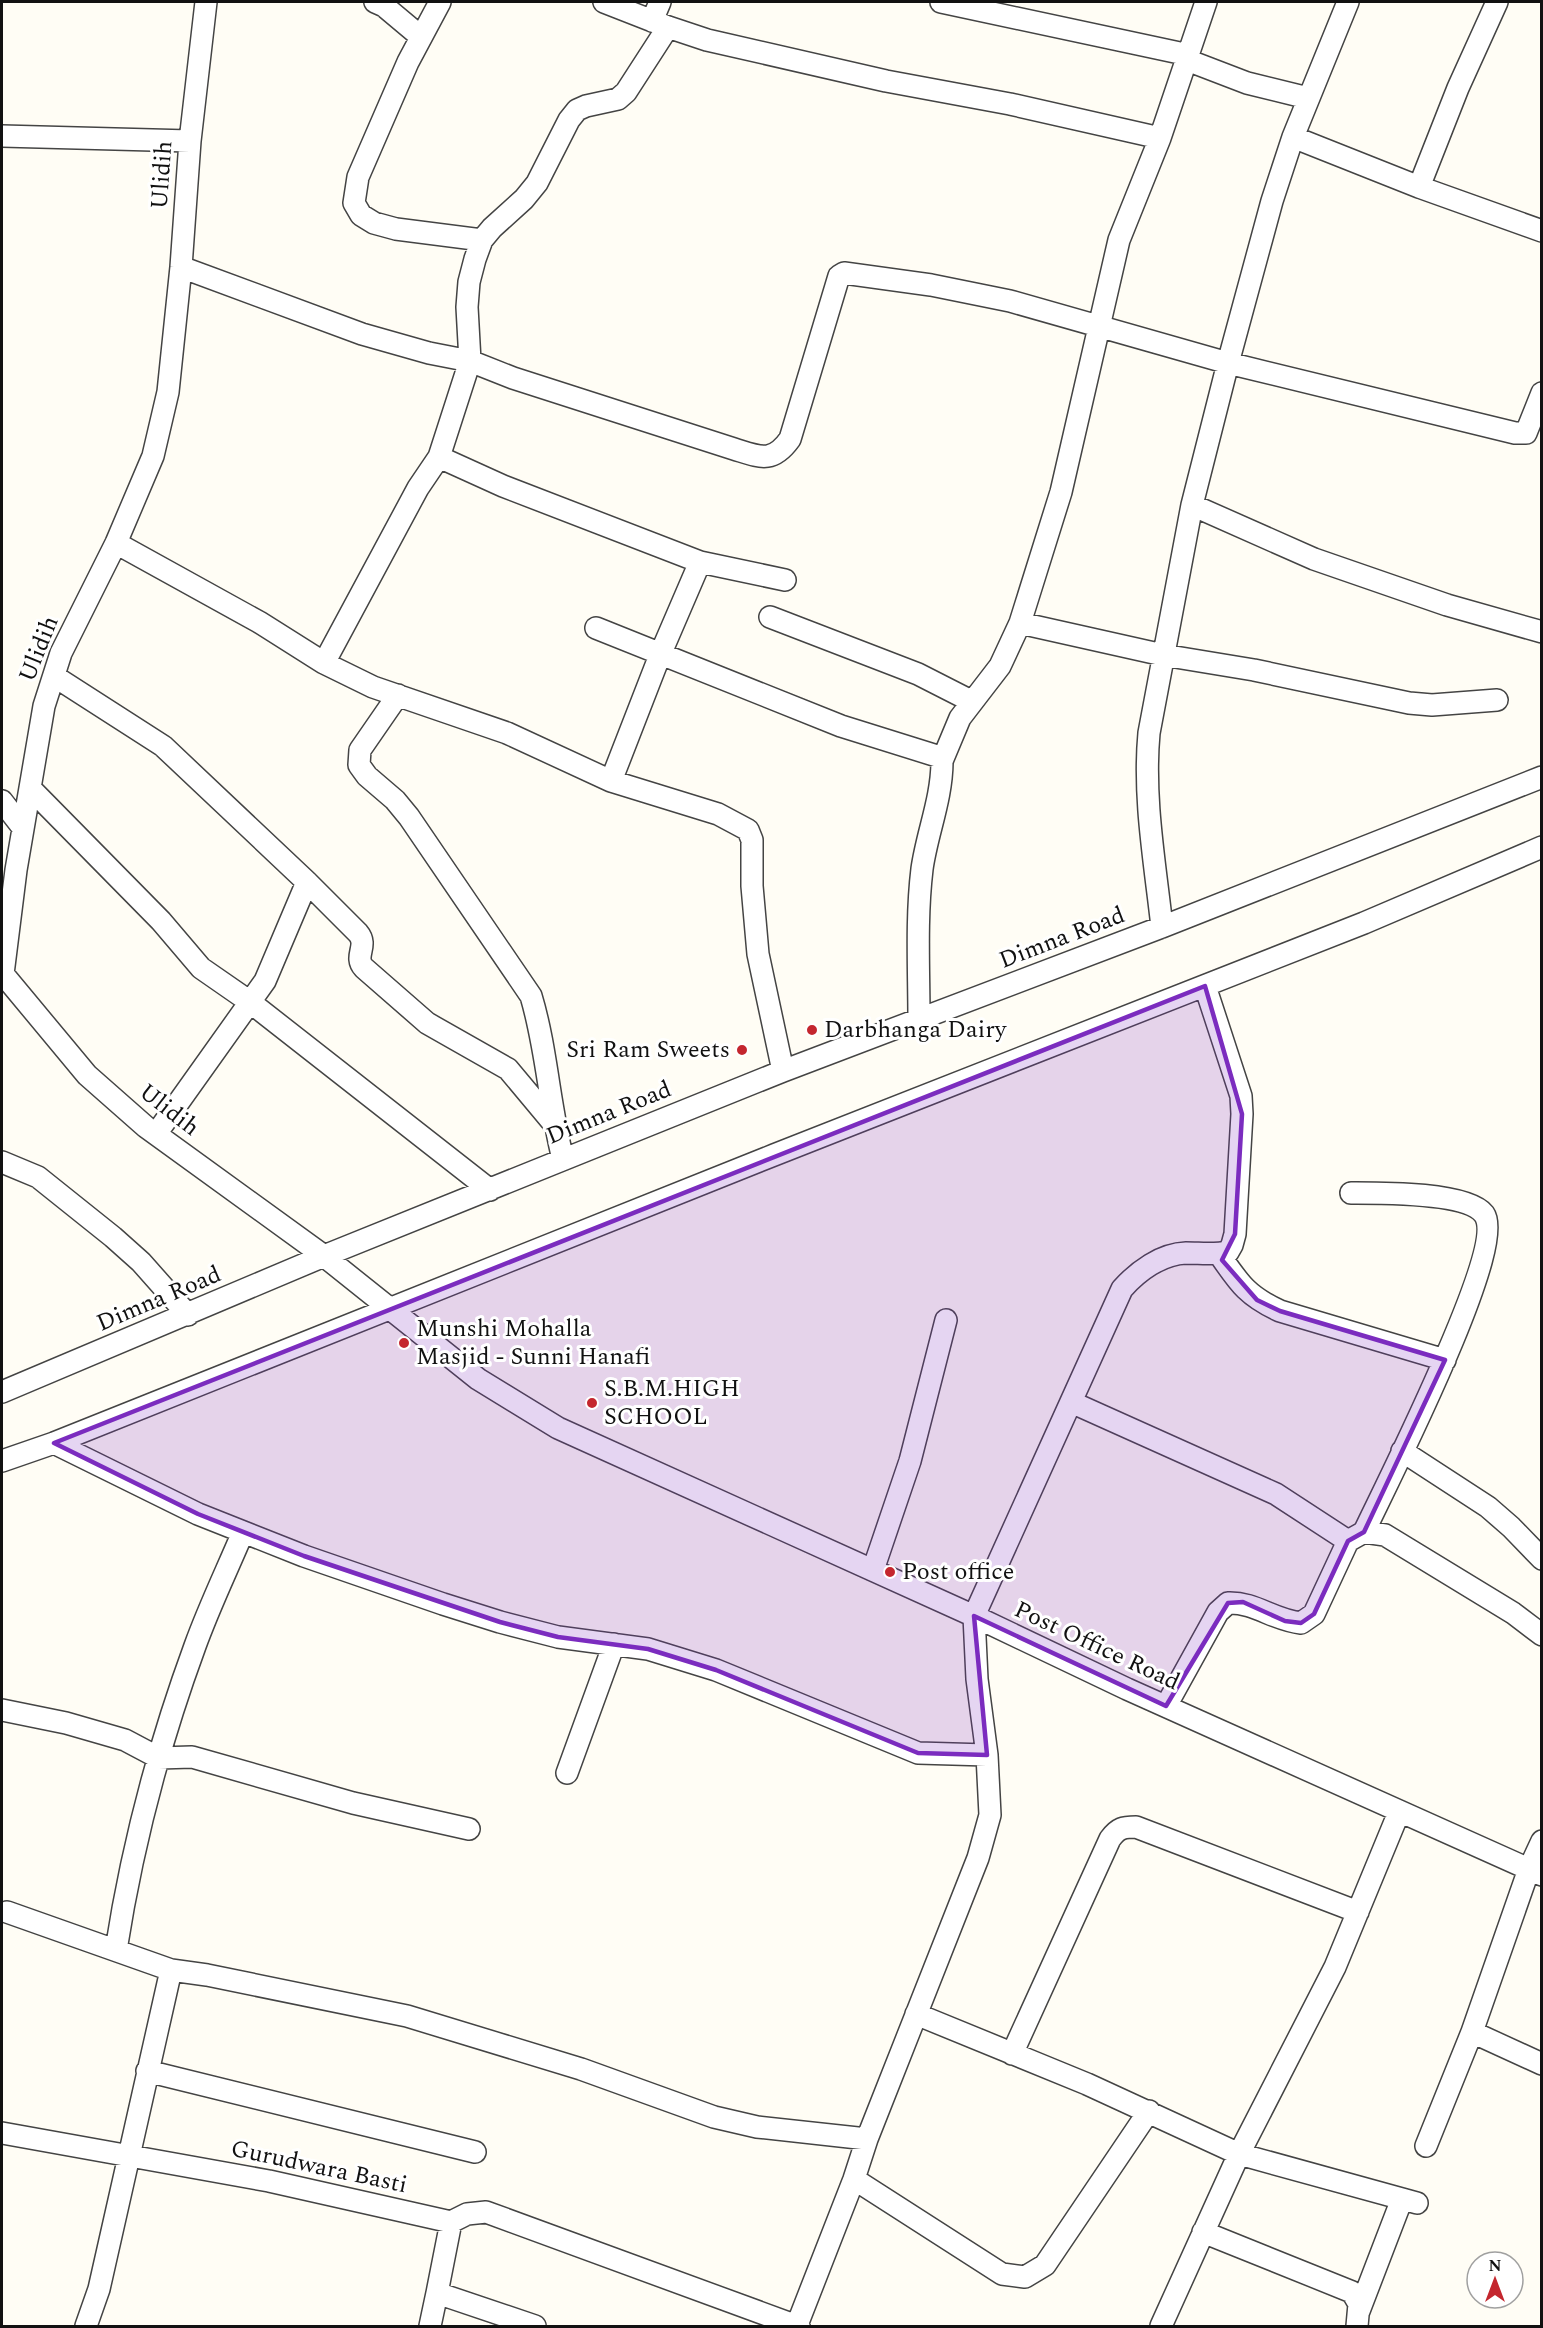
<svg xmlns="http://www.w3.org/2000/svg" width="1543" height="2328" font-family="Spectral,serif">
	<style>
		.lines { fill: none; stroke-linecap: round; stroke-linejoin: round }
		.minor-casing { stroke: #444; stroke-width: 24 }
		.minor { stroke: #fff; stroke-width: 21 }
		.marked { fill: #7b2cbf; fill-opacity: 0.2; stroke: #7b2cbf; stroke-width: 4.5; stroke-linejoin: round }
		.poi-dot { fill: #c4262e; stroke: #fff; stroke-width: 2 }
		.labels { text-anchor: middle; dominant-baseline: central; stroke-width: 6; stroke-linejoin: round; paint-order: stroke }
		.street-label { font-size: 24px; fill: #111; stroke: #fff }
		.poi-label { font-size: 24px; fill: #111; stroke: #fff; text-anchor: start }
	</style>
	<rect width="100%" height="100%" fill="#fffdf5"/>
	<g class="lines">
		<defs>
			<path id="minor" d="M206,2L190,141L181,267L168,392L153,456L116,543L61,653L44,706L16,870L3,974L87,1075L146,1127L324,1256L478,1379L558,1428L974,1616L1127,1689L1542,1875
				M375,2L384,6L421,37
				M440,2L408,62L358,177L354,203L361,215L374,223L396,229L482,240
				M604,2L668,27L707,40L886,81L1010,104L1160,138
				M941,2L1189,55
				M1348,2L1293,137L1272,201L1228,363L1515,433H1526L1542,393
				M652,21L660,2
				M1187,60L1247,83L1308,98
				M2,136L190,141
				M1293,137L1419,187L1542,231
				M1419,187L1458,88L1497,2
				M181,267L362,334L429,353L470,361L513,378L734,449C760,457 772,464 790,439L839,276L844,273L931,285L1010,301L1228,363L1192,505L1149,733C1143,798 1155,863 1162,927
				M439,457L503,486L700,562L785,580
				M1192,505L1314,559L1447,605L1542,632
				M116,543L259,622L324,663L373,687L507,733L611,781L718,814L748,830L752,840V886L758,954L783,1071
				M770,617L918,674L971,701
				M1020,623L1163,655L1254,670L1409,703L1432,705L1497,700
				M596,628L841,726L937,756L942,761C942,799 927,833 922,869C916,919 919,970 919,1020
				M324,663L418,488L439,457L470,361L467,307L469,282L475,259L482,240L492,228L524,199L537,183L569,120L577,110L586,106L618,99L626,92L668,27
				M54,676L163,746L307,882L358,933C369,946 353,956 364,968L427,1023L508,1069L554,1124
				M398,695L360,750L359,765L367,776L395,800L409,817L531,996C547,1049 549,1105 563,1159
				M942,761L960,718L1000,666L1020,623L1061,492L1119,240L1160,138L1206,2
				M611,781L660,655L700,562
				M30,788L161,921L201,968L250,1002L490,1190
				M2,801L23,828
				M156,1134L265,981L307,882
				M2,1162L38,1177L113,1237L141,1262L188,1315
				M1351,1193C1378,1193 1467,1192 1484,1214C1508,1247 1384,1489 1364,1532
				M1219,1254C1239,1283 1247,1296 1280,1311L1445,1360
				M2,1392L324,1256L783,1071L1162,927L1542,777
				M1071,1402L1276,1494L1348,1541
				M54,1443L198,1514L304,1556L443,1604L500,1622L558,1637L648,1649L716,1670L918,1753L987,1755
				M1402,1451L1488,1507L1511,1527L1542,1559
				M2,1461L54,1443L774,1155L1364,923L1542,847
				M873,1570L910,1461L946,1320
				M1166,1706L1218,1612L1228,1603C1255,1602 1273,1620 1301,1623L1314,1614L1348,1541L1364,1532L1385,1535L1513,1613L1542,1635
				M2,1710L66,1723L125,1740L159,1758L192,1757L353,1803L469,1829
				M567,1773L614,1644
				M7,1912L171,1970L207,1975L407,2016L581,2069L714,2117L757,2127L867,2139
				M116,1950C132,1847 159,1744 195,1646C209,1607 227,1570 243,1532
				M916,2014L1087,2084L1239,2154L1417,2203
				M1472,2032L1542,2064
				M1012,2054L1110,1839C1118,1828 1123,1827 1136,1827L1358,1912
				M147,2071L475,2152
				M2,2133L269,2181L451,2222L437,2293L535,2326
				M1426,2146L1472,2032L1529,1869L1542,1841
				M854,2179L1002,2274L1025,2277L1045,2265L1149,2111
				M451,2222L467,2214L486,2212L797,2326
				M1203,2232L1352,2292L1359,2304L1357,2326
				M1359,2311L1402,2199
				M86,2326L99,2289L171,1970
				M430,2326L437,2293
				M799,2326L797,2325L854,2179L867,2139L978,1858L990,1815L987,1755L977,1679L974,1616L1122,1289C1138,1271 1161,1254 1186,1253C1200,1253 1214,1255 1228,1252L1232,1245L1235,1234L1242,1114L1241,1096L1205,986
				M1161,2326L1239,2154L1335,1967L1399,1812"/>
		</defs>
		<use href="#minor" class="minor-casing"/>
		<use href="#minor" class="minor"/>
	</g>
	<path class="marked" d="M1205,986L1242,1114L1235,1234L1222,1260L1257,1300L1280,1311L1445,1360L1364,1532L1348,1541L1314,1614L1301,1623L1285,1621L1243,1602L1228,1603L1166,1706L974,1616L987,1755L918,1753L716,1670L648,1649L558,1637L500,1622L304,1556L198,1514L54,1443Z"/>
	<g class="poi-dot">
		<circle cx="812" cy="1030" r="6"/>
		<circle cx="742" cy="1050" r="6"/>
		<circle cx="404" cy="1343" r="6"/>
		<circle cx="592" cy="1403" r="6"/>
		<circle cx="890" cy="1572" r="6"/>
	</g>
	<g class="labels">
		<g class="street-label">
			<text transform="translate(162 175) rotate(-86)">Ulidih</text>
			<text transform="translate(39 649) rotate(-68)">Ulidih</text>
			<text transform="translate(1062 938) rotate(-21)">Dimna Road</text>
			<text transform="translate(169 1110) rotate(38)">Ulidih</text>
			<text transform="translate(609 1113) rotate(-22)">Dimna Road</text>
			<text transform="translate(159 1299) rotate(-23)">Dimna Road</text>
			<text transform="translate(1097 1646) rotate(25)">Post Office Road</text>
			<text transform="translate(319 2167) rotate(12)">Gurudwara Basti</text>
		</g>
		<g class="poi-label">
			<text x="824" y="1030">Darbhanga Dairy</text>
			<text x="730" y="1050" text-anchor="end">Sri Ram Sweets</text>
			<text x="416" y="1329">Munshi Mohalla<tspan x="416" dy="28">Masjid - Sunni Hanafi</tspan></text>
			<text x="604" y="1389">S.B.M.HIGH<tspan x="604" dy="28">SCHOOL</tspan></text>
			<text x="902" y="1572">Post office</text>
		</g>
	</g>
	<rect width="1543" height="2328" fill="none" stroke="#111111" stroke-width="6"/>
	<g transform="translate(1495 2280)"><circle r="28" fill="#ffffff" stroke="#a0a0a0" stroke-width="1.5"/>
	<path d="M0-4.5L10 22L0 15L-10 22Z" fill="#c4262e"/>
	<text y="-9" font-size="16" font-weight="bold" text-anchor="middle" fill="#111111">N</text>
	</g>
</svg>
